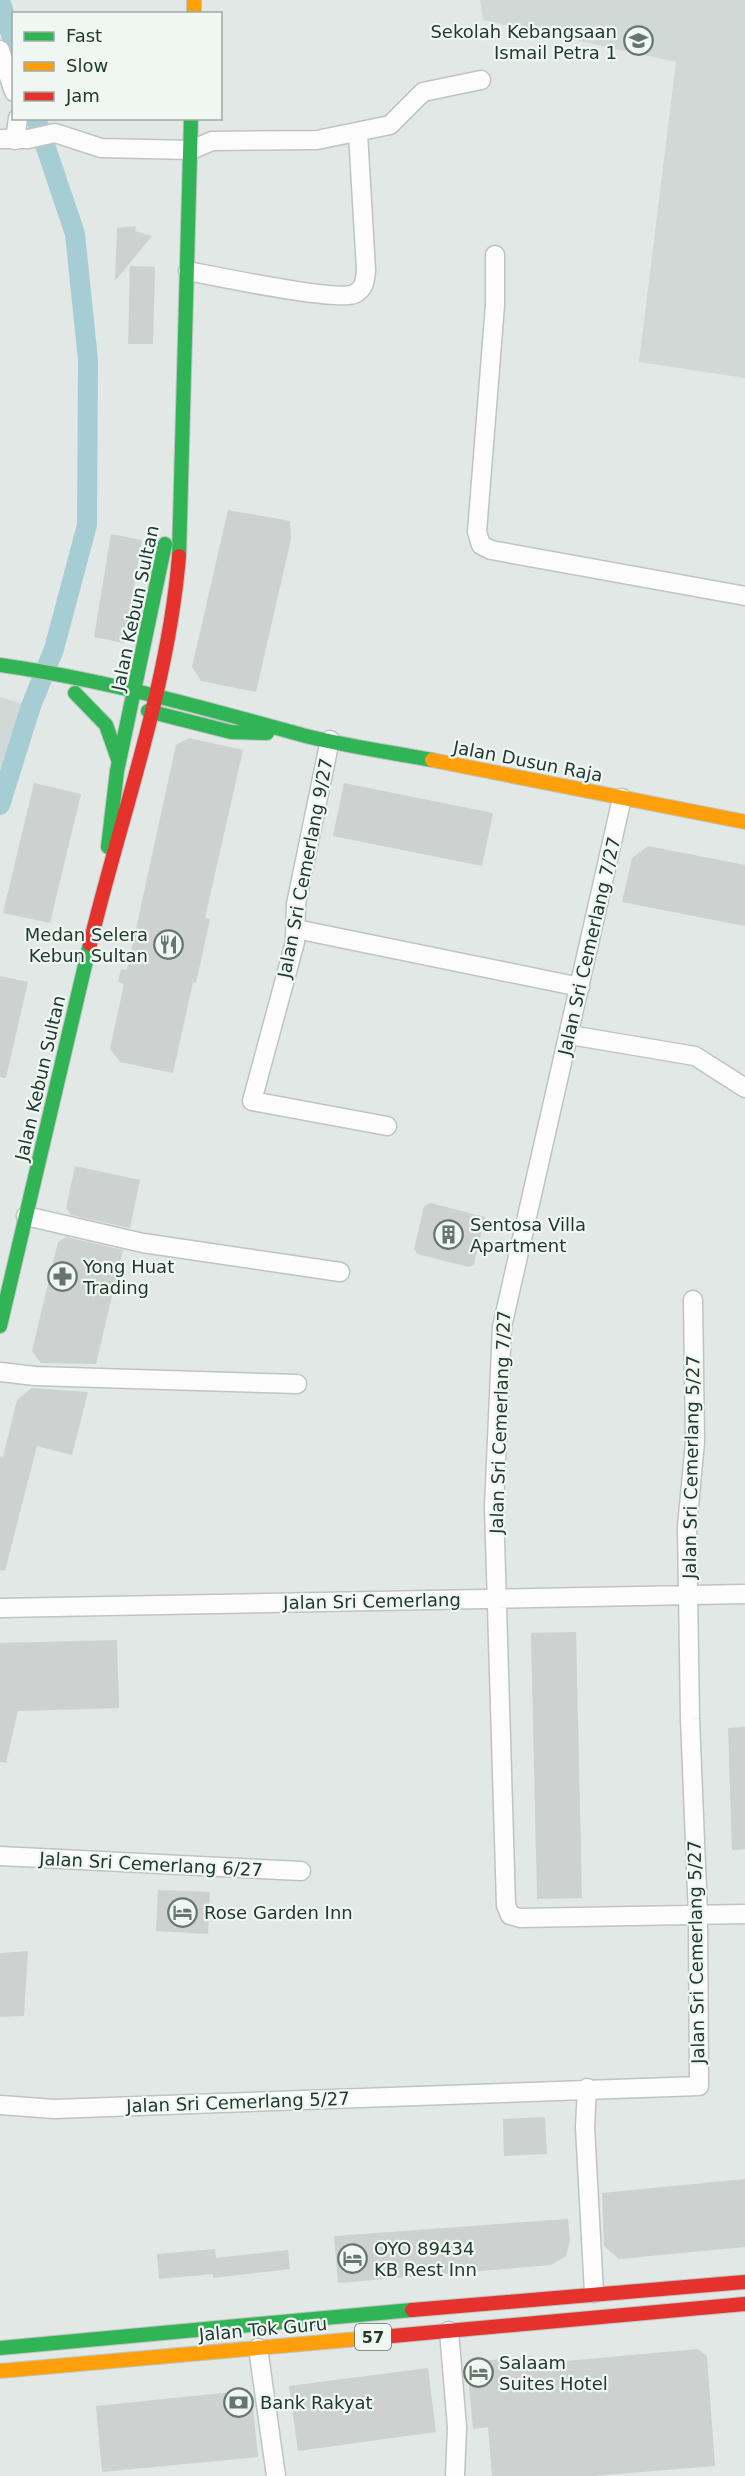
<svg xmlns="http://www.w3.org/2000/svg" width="745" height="2476" font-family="'DejaVu Sans',sans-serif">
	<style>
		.built { fill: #d0d9d5 }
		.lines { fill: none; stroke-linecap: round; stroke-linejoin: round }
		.canal { stroke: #a6cdd3; stroke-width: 20 }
		.building { fill: #cdd1cf }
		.street-casing { stroke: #bfc4c2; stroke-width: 21 }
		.fast-casing { stroke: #bfc5c2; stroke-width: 16 }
		.slow-casing { stroke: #bfc5c2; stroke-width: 16 }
		.jam-casing { stroke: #bfc5c2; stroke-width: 16 }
		.street { stroke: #fbfcfb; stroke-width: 18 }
		.fast { stroke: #30b455; stroke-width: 14 }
		.slow { stroke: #ff9f0a; stroke-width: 14 }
		.jam { stroke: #e5322d; stroke-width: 14 }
		.labels { text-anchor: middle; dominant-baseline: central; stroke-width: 4.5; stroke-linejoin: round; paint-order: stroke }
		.shield { fill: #f0f7f3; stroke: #60726c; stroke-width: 1.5 }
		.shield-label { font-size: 16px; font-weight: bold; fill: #223932 }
		.poi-label { font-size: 18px; fill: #223932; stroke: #f0f7f3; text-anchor: start }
		.street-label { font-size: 18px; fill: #223932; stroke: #f0f7f3 }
	</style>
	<rect width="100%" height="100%" fill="#e2e8e5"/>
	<path class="built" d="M480,0H745V378L639,362L676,62L483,20Z
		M0,697L23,704L0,776Z"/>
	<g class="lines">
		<path class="canal" d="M0,0L14,44
			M0,805L31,706L54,649L87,525L88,360L75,234L36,118"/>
	</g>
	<path class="building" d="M136,226L135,231L152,236L115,281L117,228Z
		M130,266L155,267L153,344H128Z
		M228,510L290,521L291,539L256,692L201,681L192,667Z
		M111,534L142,540L124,643L94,637Z
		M189,738L243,750L205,918L210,919L196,983L193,982L173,1073L120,1062L110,1049L124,984L118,982L121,969L127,970L176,745Z
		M34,783L81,794L50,923L3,913Z
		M344,783L493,813L482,866L333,836Z
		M648,846L745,865V926L622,902L632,858Z
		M0,976L28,982L6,1078L0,1077Z
		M75,1166L140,1180L130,1228L71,1215L66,1208Z
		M430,1203L485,1217L474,1264L469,1267L417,1254L414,1249L424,1206Z
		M66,1237L123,1250L96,1364L41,1363L32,1351L58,1242Z
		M32,1388L88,1392L72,1455L37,1446L5,1571L0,1570V1456L3,1457L17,1400Z
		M576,1632L582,1898L537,1899L531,1633Z
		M117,1640L119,1708L18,1711L6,1763L0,1762V1643Z
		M745,1727V1849L732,1850L728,1728Z
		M158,1890L210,1892L208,1934L156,1931Z
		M28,1951L24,2016L0,2017V1953Z
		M545,2117L547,2154L504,2156L503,2119Z
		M745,2179V2247L619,2259L604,2246L602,2193Z
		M568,2219L570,2241L566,2256L551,2265L338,2283L334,2236Z
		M215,2249L216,2258L288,2250L290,2269L213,2278V2274L159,2279L157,2254Z
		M698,2349L707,2356L715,2466L594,2476H492L488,2427L473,2429L468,2375L481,2361L532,2356L533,2364Z
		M428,2368L436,2432L298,2451L289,2386Z
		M242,2391L252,2398L258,2457L102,2472L96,2406Z"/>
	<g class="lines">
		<defs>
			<path id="street" d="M0,50L14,92
				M0,139H28L55,133L101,148L191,150L212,141L317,140L390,125L423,92L481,80
				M15,140L18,118
				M495,255V305L477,532L481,545L491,550L745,596
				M188,271C215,276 336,302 354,294C365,289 365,280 366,270L358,133
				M330,740L296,904L295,942L252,1101L387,1126
				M622,798L502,1327L494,1507L506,1905L510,1915L520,1918L745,1914
				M296,929L580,987
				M570,1035L695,1056L745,1088
				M26,1216L143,1243L340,1272
				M0,1372L35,1376L297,1384
				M0,1608L745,1594
				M0,1856L301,1871
				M587,2088L585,2127L594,2293
				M0,2105L54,2109L699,2086L698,1915L690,1719L687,1527L695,1442L693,1300
				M449,2331L457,2427L455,2476
				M258,2348L276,2476"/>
			<path id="fast" d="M179,556L191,118
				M0,665C105,680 201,707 302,735C345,746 389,752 432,760
				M75,693L106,725L119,762
				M148,711L231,732L267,733
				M108,847L117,771L165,544
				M0,1326L90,944
				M0,2348L412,2310"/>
			<path id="slow" d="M194,0V14
				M432,760L745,822
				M0,2371L381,2337"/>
			<path id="jam" d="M90,944C121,815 168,689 179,556
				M412,2310L745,2282
				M381,2337L745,2304"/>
		</defs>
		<use href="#street" class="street-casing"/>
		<use href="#fast" class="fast-casing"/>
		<use href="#slow" class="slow-casing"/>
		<use href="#jam" class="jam-casing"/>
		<use href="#street" class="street"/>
		<use href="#fast" class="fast"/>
		<use href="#slow" class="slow"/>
		<use href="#jam" class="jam"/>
	</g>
	<defs>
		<symbol id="school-ring" viewBox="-11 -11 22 22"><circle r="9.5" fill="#f0f7f3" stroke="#657671" stroke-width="1.5"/><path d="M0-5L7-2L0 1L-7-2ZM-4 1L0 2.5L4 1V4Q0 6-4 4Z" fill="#657671"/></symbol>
		<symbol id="restaurant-ring" viewBox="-11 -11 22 22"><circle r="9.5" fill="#f0f7f3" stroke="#657671" stroke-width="1.5"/><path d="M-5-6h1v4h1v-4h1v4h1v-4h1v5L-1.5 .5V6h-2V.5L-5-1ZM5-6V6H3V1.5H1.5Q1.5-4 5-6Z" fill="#657671"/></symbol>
		<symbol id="building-ring" viewBox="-11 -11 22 22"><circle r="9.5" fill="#f0f7f3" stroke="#657671" stroke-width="1.5"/><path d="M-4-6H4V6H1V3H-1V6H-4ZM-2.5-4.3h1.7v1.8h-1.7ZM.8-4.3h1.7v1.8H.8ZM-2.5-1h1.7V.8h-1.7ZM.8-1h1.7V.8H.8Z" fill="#657671"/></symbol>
		<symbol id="pharmacy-ring" viewBox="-11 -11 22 22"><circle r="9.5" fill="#f0f7f3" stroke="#657671" stroke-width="1.5"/><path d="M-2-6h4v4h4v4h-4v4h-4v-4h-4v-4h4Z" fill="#657671"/></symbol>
		<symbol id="hotel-ring" viewBox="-11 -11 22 22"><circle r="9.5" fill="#f0f7f3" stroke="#657671" stroke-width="1.5"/><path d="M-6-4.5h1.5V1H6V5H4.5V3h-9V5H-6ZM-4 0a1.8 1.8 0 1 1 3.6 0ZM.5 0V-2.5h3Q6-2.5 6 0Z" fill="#657671"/></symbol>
		<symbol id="bank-ring" viewBox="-11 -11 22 22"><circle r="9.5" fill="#f0f7f3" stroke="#657671" stroke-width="1.5"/><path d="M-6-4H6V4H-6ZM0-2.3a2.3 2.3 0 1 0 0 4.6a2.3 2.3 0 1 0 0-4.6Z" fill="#657671"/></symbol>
	</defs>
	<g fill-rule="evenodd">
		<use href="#school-ring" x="622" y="24" width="33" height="33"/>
		<use href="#restaurant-ring" x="152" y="928" width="33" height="33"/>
		<use href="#building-ring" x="432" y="1218" width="33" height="33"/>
		<use href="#pharmacy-ring" x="46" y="1260" width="33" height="33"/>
		<use href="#hotel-ring" x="166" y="1896" width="33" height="33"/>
		<use href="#hotel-ring" x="336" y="2242" width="33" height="33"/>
		<use href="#hotel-ring" x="462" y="2356" width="33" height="33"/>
		<use href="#bank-ring" x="222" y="2386" width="33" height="33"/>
	</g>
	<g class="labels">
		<rect class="shield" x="355" y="2324" width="36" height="26" rx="4.5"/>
		<g class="shield-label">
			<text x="373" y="2337">57</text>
		</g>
		<g class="poi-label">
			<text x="617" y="31" text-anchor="end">Sekolah Kebangsaan<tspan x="617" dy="21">Ismail Petra 1</tspan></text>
			<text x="148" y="934" text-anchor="end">Medan Selera<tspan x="148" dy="21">Kebun Sultan</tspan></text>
			<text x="470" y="1224">Sentosa Villa<tspan x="470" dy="21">Apartment</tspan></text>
			<text x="83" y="1266">Yong Huat<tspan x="83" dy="21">Trading</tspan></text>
			<text x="204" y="1912">Rose Garden Inn</text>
			<text x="374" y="2248">OYO 89434<tspan x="374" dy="21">KB Rest Inn</tspan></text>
			<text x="499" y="2362">Salaam<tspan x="499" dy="21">Suites Hotel</tspan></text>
			<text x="260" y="2402">Bank Rakyat</text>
		</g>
		<g class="street-label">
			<text transform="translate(135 608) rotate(-78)">Jalan Kebun Sultan</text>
			<text transform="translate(528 761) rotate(11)">Jalan Dusun Raja</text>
			<text transform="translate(305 868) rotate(-79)">Jalan Sri Cemerlang 9/27</text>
			<text transform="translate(589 946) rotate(-77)">Jalan Sri Cemerlang 7/27</text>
			<text transform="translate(40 1078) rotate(-77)">Jalan Kebun Sultan</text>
			<text transform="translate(500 1422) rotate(-88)">Jalan Sri Cemerlang 7/27</text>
			<text transform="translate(691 1467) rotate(-89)">Jalan Sri Cemerlang 5/27</text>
			<text transform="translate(372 1601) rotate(-1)">Jalan Sri Cemerlang</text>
			<text transform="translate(151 1864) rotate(3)">Jalan Sri Cemerlang 6/27</text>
			<text transform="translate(696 1952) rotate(-91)">Jalan Sri Cemerlang 5/27</text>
			<text transform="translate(238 2102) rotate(-2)">Jalan Sri Cemerlang 5/27</text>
			<text transform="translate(263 2329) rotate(-5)">Jalan Tok Guru</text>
		</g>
	</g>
	<rect x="12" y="12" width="210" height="108" fill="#f0f7f3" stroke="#9eaba6" stroke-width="1.5"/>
	<rect x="24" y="32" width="30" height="9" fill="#30b455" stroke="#9eaba6" stroke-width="1.5"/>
	<text x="66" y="42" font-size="18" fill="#223932">Fast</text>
	<rect x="24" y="62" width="30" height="9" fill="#ff9f0a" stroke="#9eaba6" stroke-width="1.5"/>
	<text x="66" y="72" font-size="18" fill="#223932">Slow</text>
	<rect x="24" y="92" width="30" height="9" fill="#e5322d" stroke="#9eaba6" stroke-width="1.5"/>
	<text x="66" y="102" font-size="18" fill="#223932">Jam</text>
</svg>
